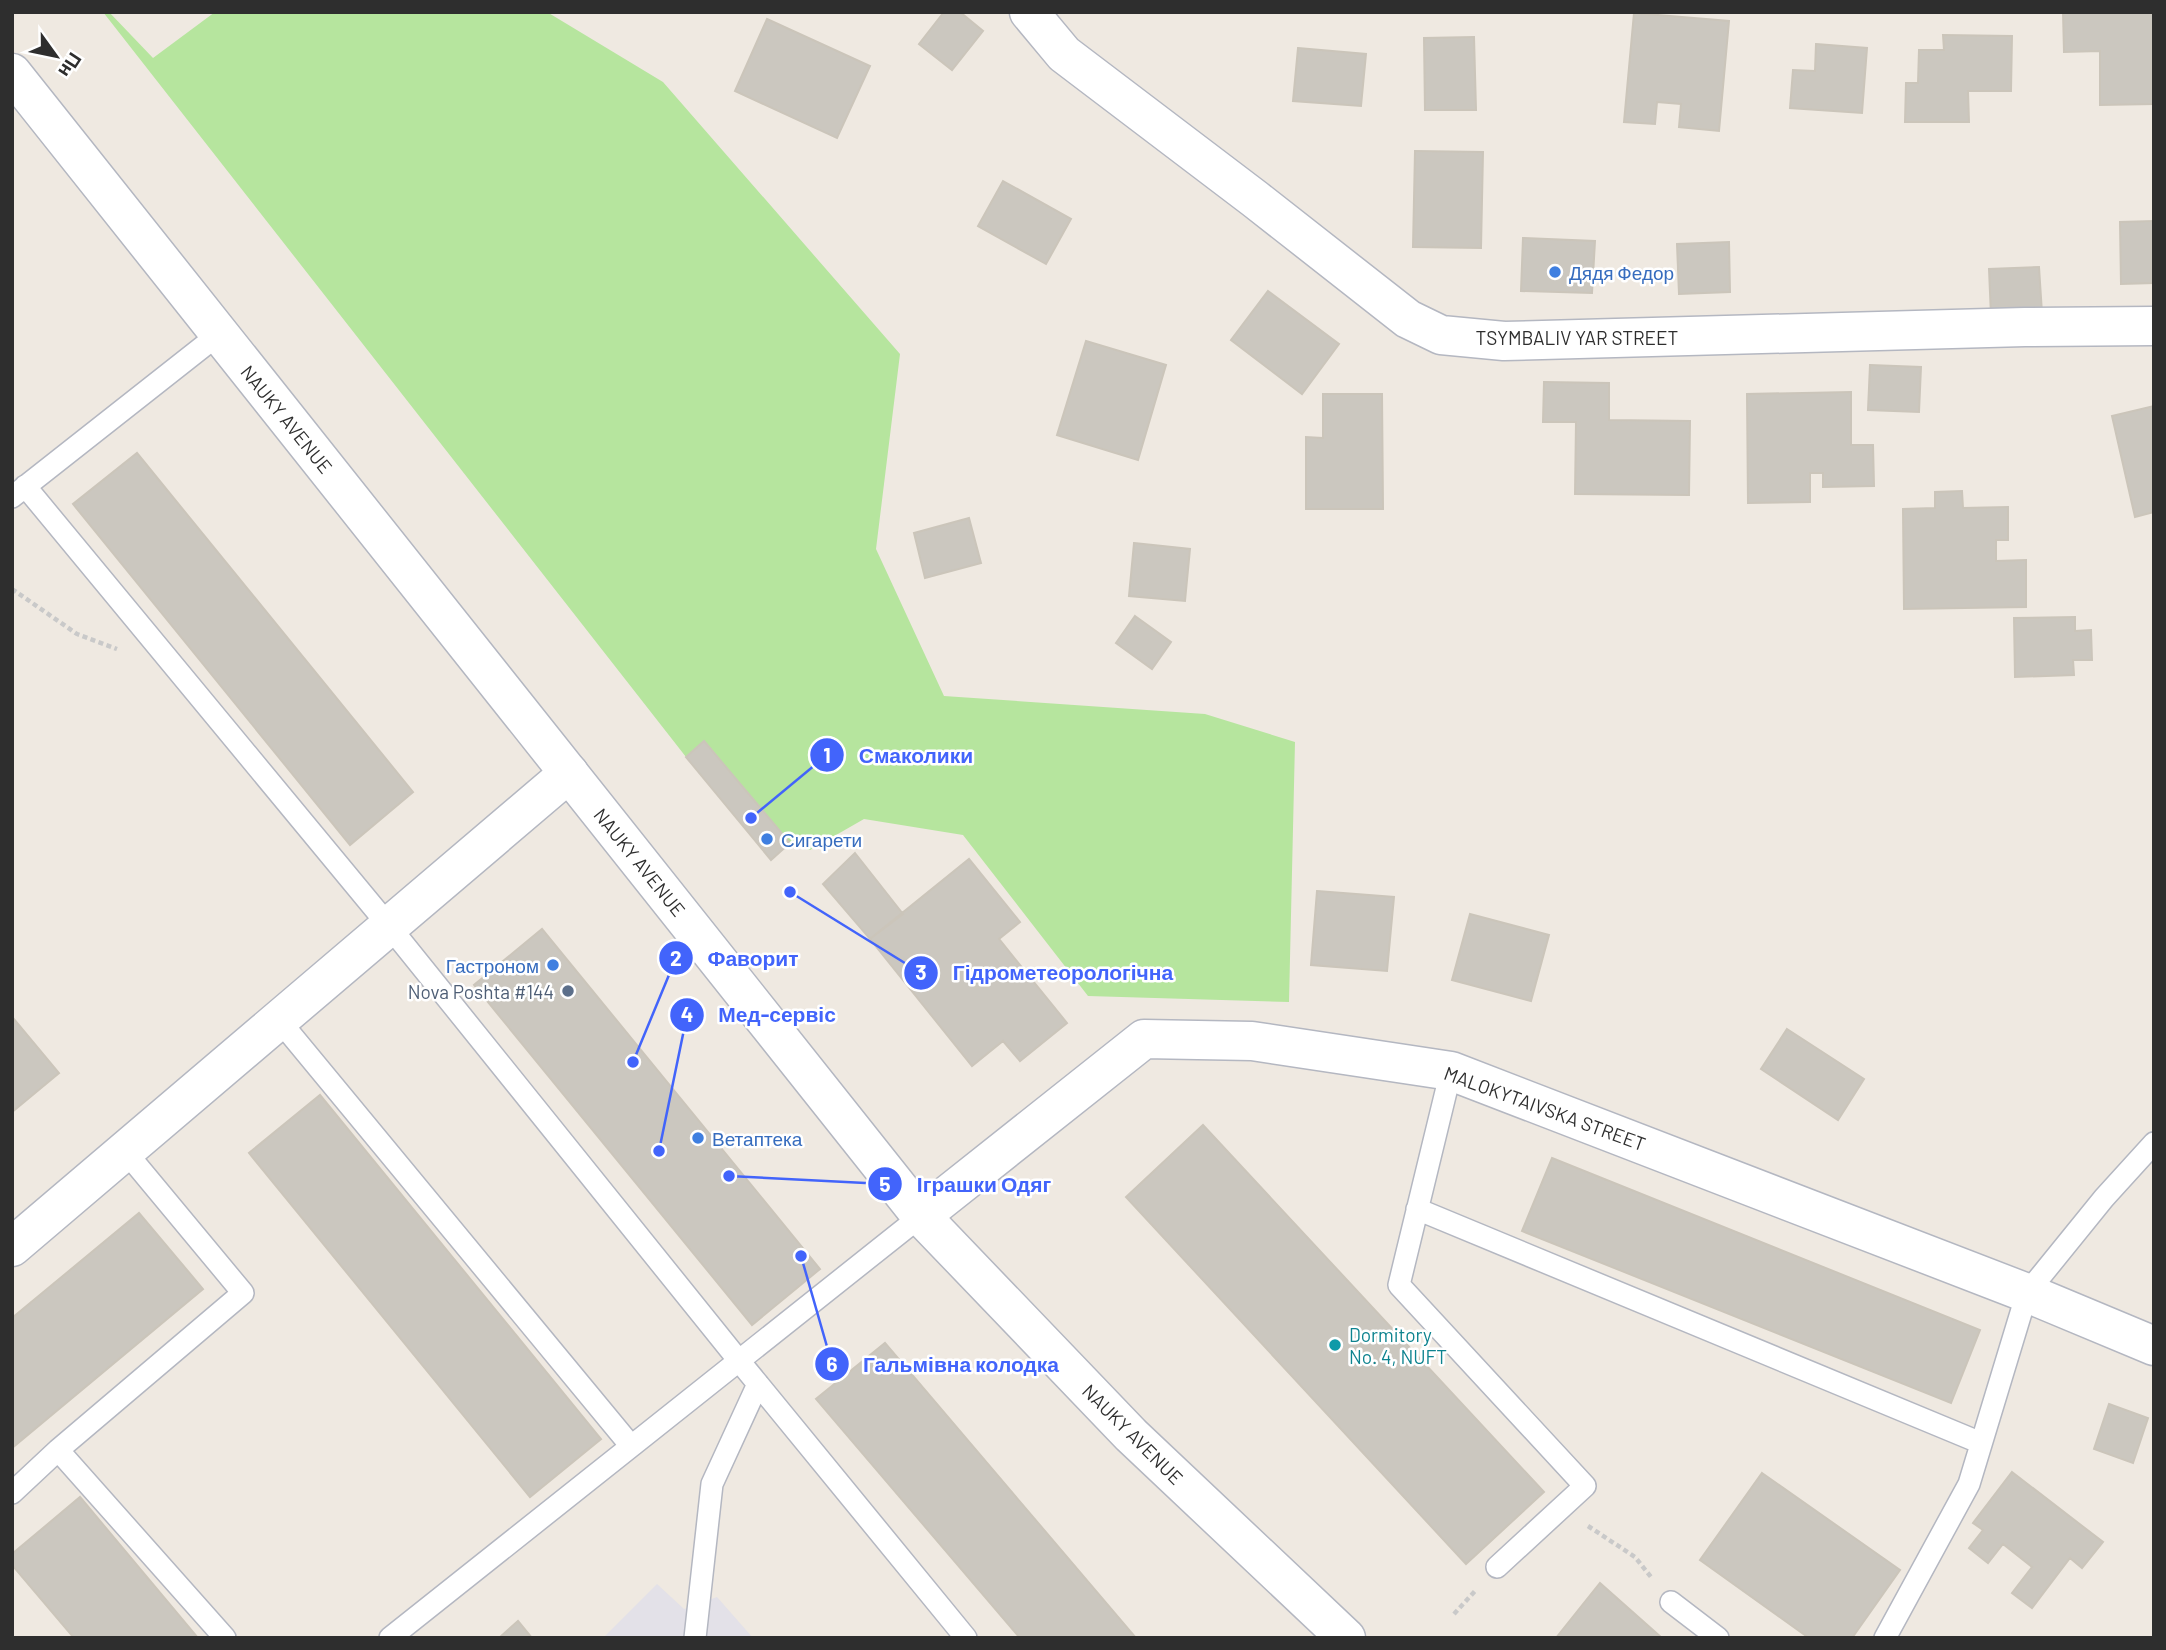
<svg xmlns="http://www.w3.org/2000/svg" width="2166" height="1650" font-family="Barlow,sans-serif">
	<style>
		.industrial { fill: #e3e1e8 }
		.green { fill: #b6e59e }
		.building { fill: #cbc7bf; stroke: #cbc5ba; stroke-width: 2 }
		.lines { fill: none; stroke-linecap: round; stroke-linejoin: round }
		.lane-casing { stroke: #b4b7c1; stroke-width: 24 }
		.street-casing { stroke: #b4b7c1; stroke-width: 41 }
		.secondary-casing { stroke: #b4b7c1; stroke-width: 41 }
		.path { stroke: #c9c9c9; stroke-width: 4.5; stroke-dasharray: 5 3.5; stroke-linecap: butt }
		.lane { stroke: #fff; stroke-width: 21 }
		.street { stroke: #fff; stroke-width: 38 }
		.secondary { stroke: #fff; stroke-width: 38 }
		.shop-dot { fill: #3f7fe0; stroke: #fff; stroke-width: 2.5 }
		.service-dot { fill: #5c6f8a; stroke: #fff; stroke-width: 2.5 }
		.culture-dot { fill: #0f9aa8; stroke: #fff; stroke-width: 2.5 }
		.labels { text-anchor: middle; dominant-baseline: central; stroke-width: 5; stroke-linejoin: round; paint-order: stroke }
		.shop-label { font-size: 19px; fill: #366cbe; stroke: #fff; text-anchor: start }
		.street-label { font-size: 19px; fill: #2e2e2e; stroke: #fff }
		.service-label { font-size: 19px; fill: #4e5e75; stroke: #fff; text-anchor: end }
		.culture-label { font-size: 19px; fill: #0d838f; stroke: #fff; text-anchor: start }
		.leader { fill: none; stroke: #4264fb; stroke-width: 2.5 }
		.callout-dot { fill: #4264fb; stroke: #fff; stroke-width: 2.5 }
		.mark-label { font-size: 21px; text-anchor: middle; font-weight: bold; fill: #fff }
		.callout-label { font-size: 21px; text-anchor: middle; font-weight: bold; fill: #4264fb; stroke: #fff; stroke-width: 5; stroke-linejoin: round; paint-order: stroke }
	</style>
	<rect width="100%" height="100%" fill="#efe9e1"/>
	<path class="industrial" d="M657,1584L684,1609L717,1597L753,1638H603Z"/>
	<path class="green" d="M103,12H109L153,58L215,12H547L663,82L900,354L876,549L944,696L1205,714L1295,742L1289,1002L1088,996L963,835L864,819L810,850L790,843L704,741L686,757Z"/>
	<path class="building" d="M944,12H960L983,31L952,70L919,44Z
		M2063,12H2154V104L2100,105V51L2064,52Z
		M1634,13L1729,21L1719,131L1679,127L1681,104L1657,102L1655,124L1624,122Z
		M767,19L870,66L837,138L735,91Z
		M1943,35L2012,36L2011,91H1968L1969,122H1905L1906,83H1918L1919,50H1944Z
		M1474,37L1476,110H1425L1424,38Z
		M1816,44L1867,48L1862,113L1790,108L1793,70L1815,71Z
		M1298,48L1366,54L1361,106L1293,101Z
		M1415,151L1483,152L1481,248L1413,247Z
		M1003,181L1071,219L1046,264L978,226Z
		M2154,221V283L2121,284L2120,222Z
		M1523,238L1595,241L1592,293L1521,291Z
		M1729,242L1730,292L1679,294L1677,244Z
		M2039,267L2042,313L1991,316L1989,269Z
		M1268,291L1339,344L1302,394L1231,340Z
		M1086,341L1166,365L1138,460L1057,435Z
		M1870,365L1921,367L1919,412L1868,410Z
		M1544,382L1609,383V420L1690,421L1689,495L1575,494L1576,422H1543Z
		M1851,392V445H1873L1874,486L1823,487V473H1810V502L1748,503L1747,394Z
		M1323,394H1382L1383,509H1306V437L1323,438Z
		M2154,406V512L2135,517L2112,416Z
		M137,453L413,792L350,845L73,504Z
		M1962,491L1963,508L2008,507V540H1996V561L2026,560V607L1904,609L1903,509L1935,508V492Z
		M969,518L981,563L925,578L914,533Z
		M1134,543L1190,549L1185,601L1129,596Z
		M1135,616L1171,642L1152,669L1116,643Z
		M2075,617V631L2091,630L2092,660H2073L2074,675L2015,677L2014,618Z
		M704,741L790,843L771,860L686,757Z
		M855,853L903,914L870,939L823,884Z
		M969,859L1020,922L999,939L1067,1023L1020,1061L1003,1041L972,1066L870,939Z
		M1317,891L1394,897L1387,971L1311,965Z
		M1470,914L1549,935L1531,1001L1452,980Z
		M542,929L820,1269L752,1325L474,985Z
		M13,1018L59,1073L12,1112V1019Z
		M1787,1029L1864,1079L1838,1120L1761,1069Z
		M320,1095L601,1439L530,1497L249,1153Z
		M1203,1125L1544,1492L1466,1564L1126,1197Z
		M1552,1158L1980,1330L1951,1403L1522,1231Z
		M139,1213L203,1289L12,1448V1318Z
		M885,1343L1136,1638H1020L816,1399Z
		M2109,1404L2148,1418L2133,1463L2094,1449Z
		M2012,1472L2103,1542L2082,1568L2070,1558L2032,1608L2012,1593L2032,1567L2003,1544L1988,1563L1969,1548L1983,1530L1973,1523Z
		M1762,1473L1900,1570L1852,1638H1809L1700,1560Z
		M80,1497L198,1638H74L12,1565V1554Z
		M1600,1583L1662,1638H1556Z
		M518,1621L532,1638H499Z"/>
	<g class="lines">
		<defs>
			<path id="lane" d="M25,486L389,926L740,1362L966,1638
				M12,497L219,334
				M279,1020L631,1446
				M1451,1071L1399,1285L1585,1486L1497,1567
				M1417,1209L1981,1443
				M58,1450L225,1638
				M12,1493L58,1450L243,1293L125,1151
				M1671,1602L1718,1638
				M390,1638L921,1216
				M695,1638L712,1484L758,1384
				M1885,1638L1969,1484L2027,1293L2104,1198L2154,1143"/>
			<path id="street" d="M1029,12L1064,54L1255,199L1408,319L1441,335L1504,341L2025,327L2154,326
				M921,1216L1144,1039L1252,1041L1451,1071L2027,1293L2154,1346
				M12,1247L569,773"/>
			<path id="secondary" d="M12,73L921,1216L1131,1435L1346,1638"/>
		</defs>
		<use href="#lane" class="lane-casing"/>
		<use href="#street" class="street-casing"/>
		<use href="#secondary" class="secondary-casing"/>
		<path class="path" d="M12,589L77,634L117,649
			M1588,1526L1635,1557L1651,1577
			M1454,1614L1475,1591"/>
		<use href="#lane" class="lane"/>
		<use href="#street" class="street"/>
		<use href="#secondary" class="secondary"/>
	</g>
	<g class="shop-dot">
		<circle cx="1555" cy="272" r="7"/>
		<circle cx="767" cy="839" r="7"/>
		<circle cx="553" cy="965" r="7"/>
		<circle cx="698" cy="1138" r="7"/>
	</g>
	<circle class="service-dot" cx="568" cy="991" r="7"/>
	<circle class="culture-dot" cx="1335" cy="1345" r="7"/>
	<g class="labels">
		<g class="shop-label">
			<text x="1569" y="272">Дядя Федор</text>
			<text x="781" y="839">Сигарети</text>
			<text x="539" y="965" text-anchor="end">Гастроном</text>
			<text x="712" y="1138">Ветаптека</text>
		</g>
		<g class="street-label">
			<text x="1577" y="337">TSYMBALIV YAR STREET</text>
			<text transform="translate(287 419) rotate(51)">NAUKY AVENUE</text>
			<text transform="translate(640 862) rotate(51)">NAUKY AVENUE</text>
			<text transform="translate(1545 1108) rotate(20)">MALOKYTAIVSKA STREET</text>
			<text transform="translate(1133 1434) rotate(45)">NAUKY AVENUE</text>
		</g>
		<g class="service-label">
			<text x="554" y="991">Nova Poshta #144</text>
		</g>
		<g class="culture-label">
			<text x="1349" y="1334">Dormitory<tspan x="1349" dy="22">No. 4, NUFT</tspan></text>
		</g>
	</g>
	<path class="leader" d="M751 818L827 755M633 1062L676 958M790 892L921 973M659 1151L687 1015M729 1176L885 1184M801 1256L832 1364"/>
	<g class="callout-dot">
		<circle cx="751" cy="818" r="7"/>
		<circle cx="633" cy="1062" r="7"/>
		<circle cx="790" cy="892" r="7"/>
		<circle cx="659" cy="1151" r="7"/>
		<circle cx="729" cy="1176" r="7"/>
		<circle cx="801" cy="1256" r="7"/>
		<circle cx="827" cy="755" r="18"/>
		<circle cx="676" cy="958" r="18"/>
		<circle cx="921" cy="973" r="18"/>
		<circle cx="687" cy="1015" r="18"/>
		<circle cx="885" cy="1184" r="18"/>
		<circle cx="832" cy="1364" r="18"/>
	</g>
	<g class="mark-label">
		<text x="827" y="763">1</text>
		<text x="676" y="966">2</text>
		<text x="921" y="980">3</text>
		<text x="687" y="1022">4</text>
		<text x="885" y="1192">5</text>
		<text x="832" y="1372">6</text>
	</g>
	<g class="callout-label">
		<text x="916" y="763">Смаколики</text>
		<text x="753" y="966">Фаворит</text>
		<text x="1063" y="980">Гідрометеорологічна</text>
		<text x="777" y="1022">Мед-сервіс</text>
		<text x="984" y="1192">Іграшки Одяг</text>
		<text x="961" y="1372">Гальмівна колодка</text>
	</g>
	<rect width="2166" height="1650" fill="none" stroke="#2e2e2e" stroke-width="28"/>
	<g transform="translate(56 56) rotate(123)" stroke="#ffffff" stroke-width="5" paint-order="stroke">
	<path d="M0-5L12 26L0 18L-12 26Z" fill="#2e2e2e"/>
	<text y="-10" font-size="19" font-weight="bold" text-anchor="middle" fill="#2e2e2e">Пн</text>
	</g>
</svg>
